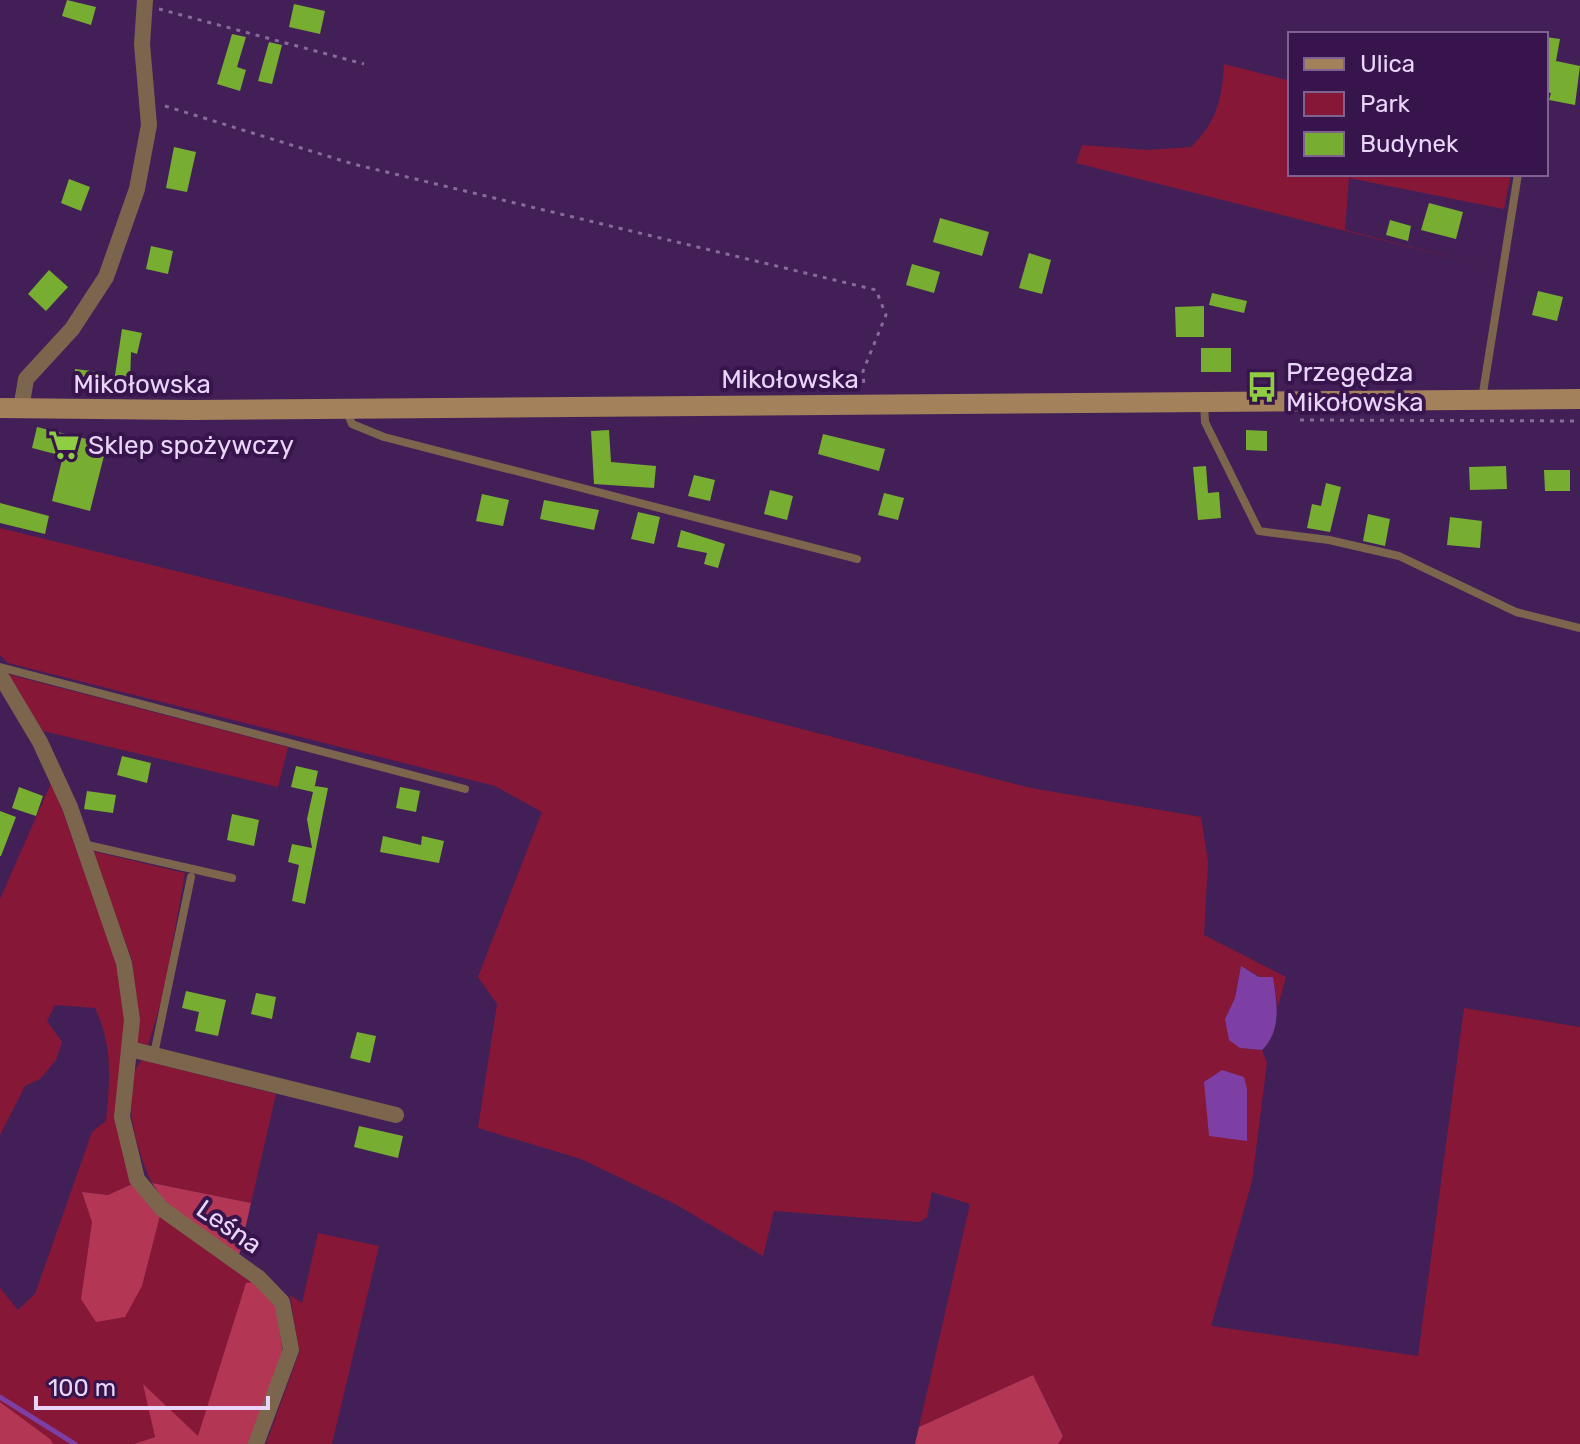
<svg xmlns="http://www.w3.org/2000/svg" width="1580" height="1444" font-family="Rubik,sans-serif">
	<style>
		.green { fill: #861737 }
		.forest { fill: #b43655 }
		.water { fill: #7e3fa4 }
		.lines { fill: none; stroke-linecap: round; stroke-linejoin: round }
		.stream { stroke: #7e3fa4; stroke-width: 5 }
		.building { fill: #77ad31 }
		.path { stroke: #876b99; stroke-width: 3; stroke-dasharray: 4 6; stroke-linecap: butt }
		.lane { stroke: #7b664d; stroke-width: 8 }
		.street { stroke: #7b664d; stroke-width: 16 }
		.secondary { stroke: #a3825b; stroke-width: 20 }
		.labels { text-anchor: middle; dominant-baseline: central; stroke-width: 8; stroke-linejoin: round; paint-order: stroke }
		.poi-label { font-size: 26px; fill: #e8d5f7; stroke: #37154c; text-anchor: start }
		.street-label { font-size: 26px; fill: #e8d5f7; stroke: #37154c }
	</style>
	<rect width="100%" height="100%" fill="#422057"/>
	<path class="green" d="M1224,64L1290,81V174H1511L1504,209L1349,178L1345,230L1492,268L1076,163L1082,145L1147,150L1191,147C1217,122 1222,99 1224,64Z
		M0,528L406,627L1031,788L1201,817L1208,862L1204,935L1286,977L1278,1007L1273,978L1259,977L1241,966L1235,998L1225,1019L1240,1048L1262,1050L1267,1063L1252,1181L1211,1326L1418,1356L1464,1008L1580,1027V1444H1058L1063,1435L1033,1375L919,1427L970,1204L932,1192L927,1217L920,1222L774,1211L763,1256L677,1205L581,1159L478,1128L497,1004L478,977L542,812L495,786L8,663L0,655Z
		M7,674L288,747L278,787L43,731Z
		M52,781L118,967L126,1015L132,1184L108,1195L82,1192L92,1221L81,1299L142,1286L160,1216L256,1282L246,1284L198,1437L144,1385L155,1437L134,1444H53L0,1402V1288L18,1310L35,1294L92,1132L106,1121C110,1079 113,1046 95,1008L55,1005L47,1021L62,1042L56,1060L40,1079L25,1086L0,1135V899Z
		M92,851L185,873L164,992L148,1046L138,1044L132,960Z
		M142,1060L276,1094L251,1203L152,1183C138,1155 117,1087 142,1060Z
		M318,1233L379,1246L332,1444H266L299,1353L290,1295L302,1303Z"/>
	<path class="forest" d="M152,1183L251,1203L239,1256L165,1202Z
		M132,1184L160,1216L142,1286L125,1317L96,1322L81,1299L92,1222L82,1192L108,1195Z
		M256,1282L276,1304L283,1355L248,1444H134L155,1437L143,1384L198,1436L246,1283Z
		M1033,1375L1063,1436L1058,1444H915L919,1427Z
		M0,1402L50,1439L53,1444H0Z"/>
	<path class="water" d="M1241,966L1259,977H1273C1277,1004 1282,1030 1262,1050L1240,1048L1229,1040L1225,1019L1235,998Z
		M1222,1070L1244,1077L1247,1089V1141L1209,1136L1204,1082Z"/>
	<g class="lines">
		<path class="stream" d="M0,1397L75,1444"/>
	</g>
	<path class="building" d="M67,0L96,7L91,25L62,16Z
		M294,4L325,11L320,34L289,27Z
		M232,34L246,37L237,67L246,70L240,91L217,84Z
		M1546,37L1560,39L1556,61L1580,66L1575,105L1549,100L1551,93L1546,92Z
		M269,42L282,45L272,84L258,81Z
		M174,147L196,152L187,192L166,188Z
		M69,179L90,187L81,211L61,203Z
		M1429,203L1463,212L1456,239L1421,230Z
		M940,218L989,232L982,256L933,242Z
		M1390,220L1411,226L1408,241L1386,235Z
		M151,246L173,251L168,274L146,269Z
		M1029,253L1051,260L1042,294L1019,288Z
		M912,264L940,272L934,293L906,285Z
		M49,270L68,287L46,311L28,294Z
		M1538,291L1563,297L1557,321L1532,315Z
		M1212,293L1247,301L1244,313L1209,305Z
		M1204,306V337H1176L1175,307Z
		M122,329L142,333L137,354L131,352L130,382H114Z
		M1201,348H1231V372H1201Z
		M75,369L100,372L97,392L73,390Z
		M37,427L107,444L90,511L52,501L63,456L32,448Z
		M609,430L611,462L656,466L654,488L594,484L591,431Z
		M1246,430L1267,431V451L1246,450Z
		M823,434L885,449L879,471L818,454Z
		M1206,466L1208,493L1219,492L1221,518L1198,520L1193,467Z
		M1506,466L1507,489L1470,490L1469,467Z
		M1544,470H1570V491H1545Z
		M694,475L715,480L710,501L688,496Z
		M1326,483L1341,487L1330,532L1307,528L1312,504L1321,506Z
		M770,490L793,496L787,520L764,514Z
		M884,493L904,498L898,520L878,515Z
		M482,494L509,500L503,526L476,521Z
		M544,500L599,510L594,530L540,519Z
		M0,503L49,516L45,534L0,523Z
		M638,512L660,517L654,544L631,539Z
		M1368,514L1390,519L1385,546L1363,541Z
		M1450,517L1482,521L1480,548L1447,545Z
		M681,530L725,544L718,568L704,564L707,553L677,547Z
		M122,756L151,763L147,783L117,775Z
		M296,766L318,771L314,790L315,786L328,788L305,904L292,901L299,865L288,862L292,844L312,848L307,819L313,792L291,787Z
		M19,787L43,796L36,816L12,808Z
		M400,787L420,791L416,812L396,808Z
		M87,791L116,795L113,813L84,809Z
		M0,811L16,817L1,856H0Z
		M232,814L259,820L254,846L227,840Z
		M383,836L421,845L422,836L444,841L439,863L380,852Z
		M186,991L226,1000L218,1036L195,1031L199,1012L182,1008Z
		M256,993L276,997L272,1019L251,1014Z
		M357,1032L376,1036L370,1063L350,1058Z
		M359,1126L403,1136L398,1158L354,1147Z"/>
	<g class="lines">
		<path class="path" d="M159,9L364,64
			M165,106L353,164L876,290L886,315L863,371L864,388
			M1300,420L1580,421"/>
		<path class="lane" d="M1482,399L1518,174
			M1204,402L1205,422L1259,531L1329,540L1399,556L1516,612L1580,628
			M346,409L352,424L384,437L857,559
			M0,667L465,789
			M83,844L232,878
			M154,1054L191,877"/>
		<path class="street" d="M21,409L26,379L72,329L106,277L137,189L149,125L142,44L145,0
			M0,675L40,742L70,807L124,963L132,1020L122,1117L137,1179L162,1209L259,1278L282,1302L291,1350L256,1444
			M130,1049L396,1115"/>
		<path class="secondary" d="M0,408L192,410L1580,399"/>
	</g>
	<defs>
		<symbol id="bus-bare" viewBox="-9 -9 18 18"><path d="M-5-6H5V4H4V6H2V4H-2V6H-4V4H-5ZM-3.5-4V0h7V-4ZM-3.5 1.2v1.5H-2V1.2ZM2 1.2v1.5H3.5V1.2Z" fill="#8fcd42" stroke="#37154c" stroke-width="2.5" paint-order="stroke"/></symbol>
		<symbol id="supermarket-bare" viewBox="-9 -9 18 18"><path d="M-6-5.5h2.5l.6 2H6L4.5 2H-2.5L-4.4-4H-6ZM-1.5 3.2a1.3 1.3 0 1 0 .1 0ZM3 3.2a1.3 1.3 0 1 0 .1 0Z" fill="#8fcd42" stroke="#37154c" stroke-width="2.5" paint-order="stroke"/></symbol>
	</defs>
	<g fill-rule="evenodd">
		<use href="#bus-bare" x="1240" y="365" width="44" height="44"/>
		<use href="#supermarket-bare" x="42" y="423" width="44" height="44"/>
	</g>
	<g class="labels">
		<g class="poi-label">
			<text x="1286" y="372">Przegędza<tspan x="1286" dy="30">Mikołowska</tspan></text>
			<text x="88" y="445">Sklep spożywczy</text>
		</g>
		<g class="street-label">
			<text x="790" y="379">Mikołowska</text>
			<text x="142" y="384">Mikołowska</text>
			<text transform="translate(229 1227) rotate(35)">Leśna</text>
		</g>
	</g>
	<rect x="1288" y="32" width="260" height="144" fill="#37154c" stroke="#7e6290" stroke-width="2"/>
	<rect x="1304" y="58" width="40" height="12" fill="#a3825b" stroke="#7e6290" stroke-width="2"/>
	<text x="1360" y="72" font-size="24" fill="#e8d5f7">Ulica</text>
	<rect x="1304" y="92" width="40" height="24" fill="#861737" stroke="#7e6290" stroke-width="2"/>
	<text x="1360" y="112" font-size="24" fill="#e8d5f7">Park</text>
	<rect x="1304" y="132" width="40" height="24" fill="#77ad31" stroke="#7e6290" stroke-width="2"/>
	<text x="1360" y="152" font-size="24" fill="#e8d5f7">Budynek</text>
	<path d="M36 1396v12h232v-12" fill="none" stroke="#e8d5f7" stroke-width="4"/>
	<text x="48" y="1396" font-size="24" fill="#e8d5f7" stroke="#37154c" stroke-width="6" paint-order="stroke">100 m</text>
</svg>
